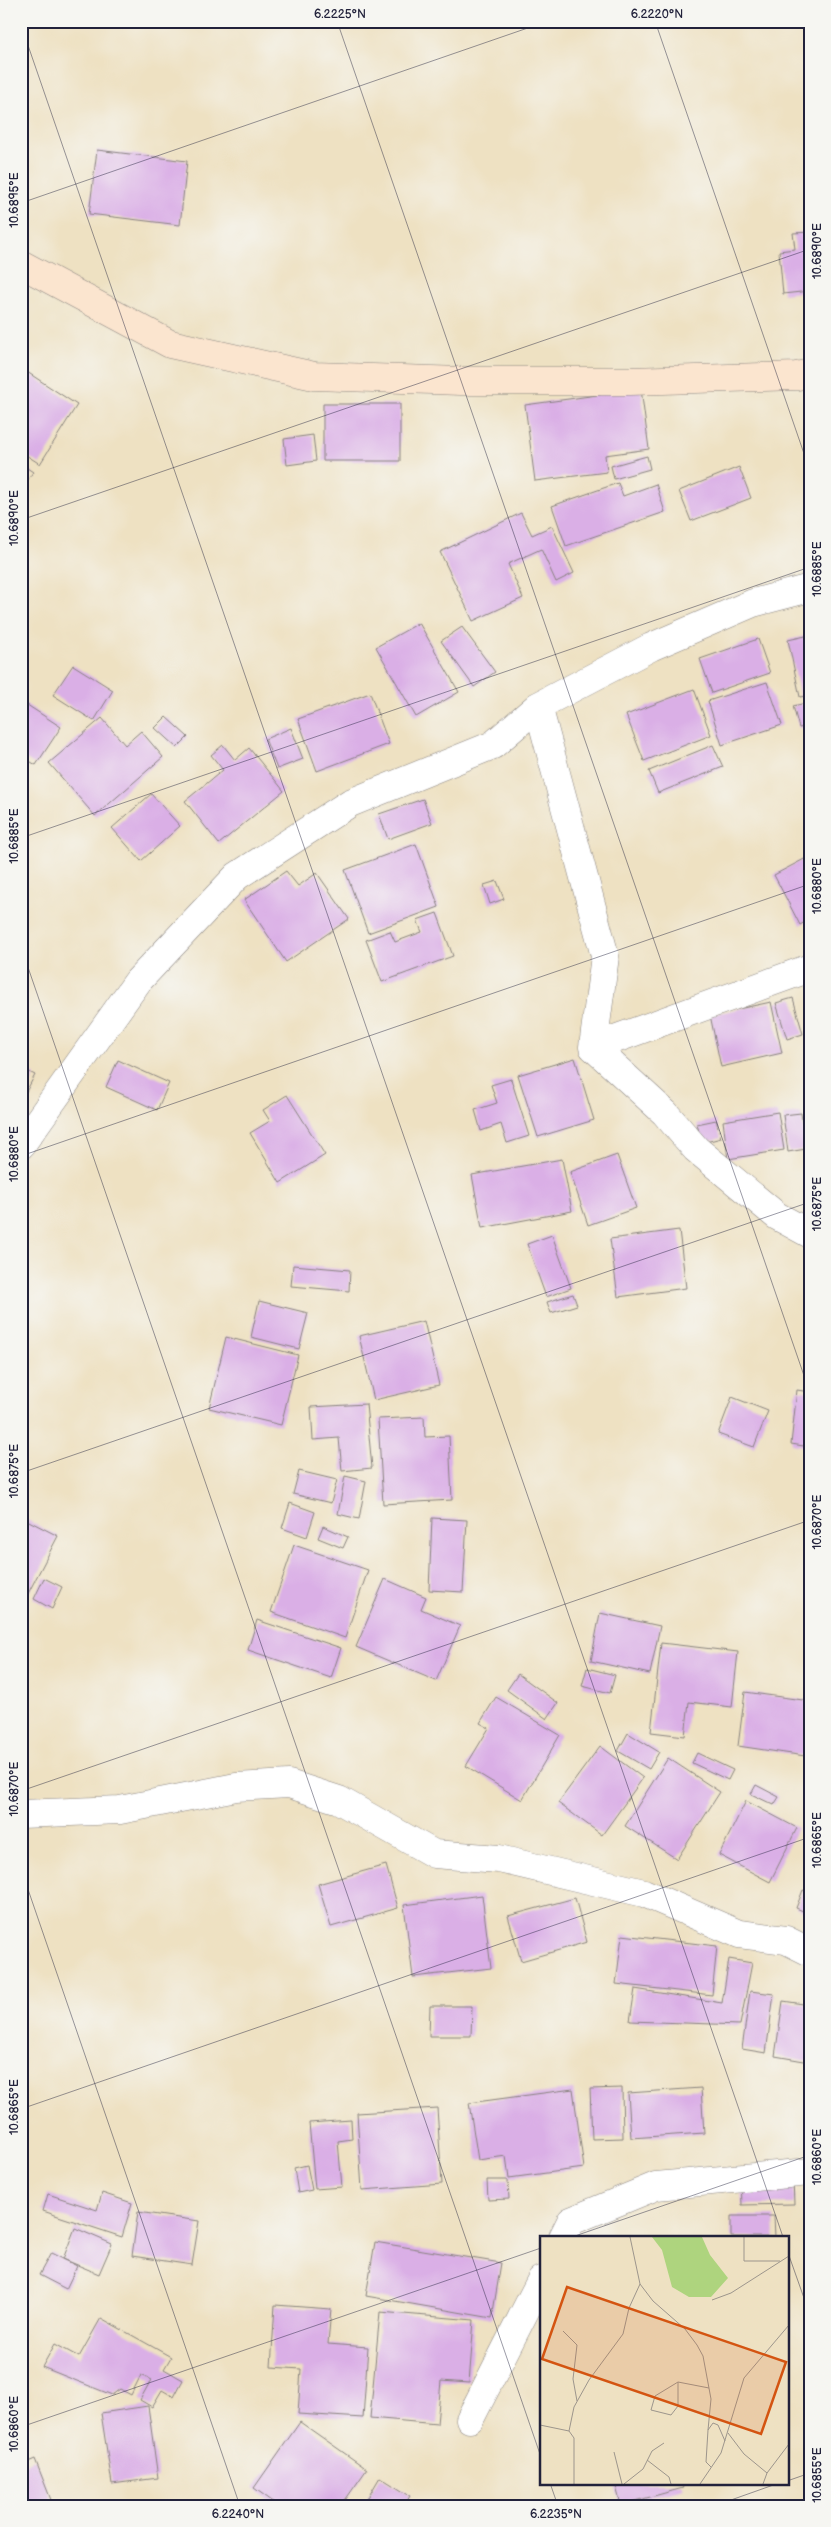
<svg xmlns="http://www.w3.org/2000/svg" width="831" height="2527" font-family="'Balsamiq Sans',sans-serif">
	<style>
		.building { fill: #daafe6 }
		.lines { fill: none; stroke-linecap: round; stroke-linejoin: round }
		.street-casing { stroke: #88827e; stroke-width: 29 }
		.secondary-casing { stroke: #88827e; stroke-width: 29 }
		.street { stroke: #fff; stroke-width: 28 }
		.secondary { stroke: #fbe5cf; stroke-width: 28 }
		.ticks { fill: none; stroke: #22223b; stroke-width: 1; stroke-opacity: 0.45 }
		.inset-road { fill: none; stroke: #9c958c; stroke-width: 1 }
		.view { fill: #d45411; fill-opacity: 0.15; stroke: #d45411; stroke-width: 2.5 }
		.inset-edge { fill: none; stroke: #22223b; stroke-width: 2.5 }
		.neatline { fill: none; stroke: #22223b; stroke-width: 2 }
		.ticks-label { font-size: 12px; text-anchor: middle; fill: #22223b }
	</style>
	<rect width="100%" height="100%" fill="#f6f6f2"/>
	<filter id="ink" filterUnits="userSpaceOnUse"><feTurbulence type="fractalNoise" baseFrequency=".02" numOctaves="2"/><feDisplacementMap in="SourceGraphic" scale="10" xChannelSelector="R" yChannelSelector="G"/><feConvolveMatrix kernelMatrix="1 2 1 2 8 2 1 2 1" color-interpolation-filters="sRGB"/></filter>
	<filter id="wash" filterUnits="userSpaceOnUse"><feTurbulence type="fractalNoise" baseFrequency=".0096" numOctaves="4" result="noise"/><feDisplacementMap in="SourceGraphic" scale="20" xChannelSelector="R" yChannelSelector="G"/><feGaussianBlur stdDeviation="1.12" result="paint"/><feColorMatrix in="noise" values="0 0 0 0 0 0 0 0 0 0 0 0 0 0 0 0 0 1.4 0 .05"/><feComposite in="paint" operator="in"/></filter>
	<g filter="url(#wash)">
		<rect width="100%" height="100%" fill="#eee1c2"/>
		<g id="blocks">
			<path class="building" d="M97,150L187,161L180,225L89,214Z
				M810,232V257H807L810,291L783,294L779,251L795,249L793,233Z
				M21,368L77,405L40,464L21,452Z
				M641,389L649,449L605,455L607,472L535,481L525,405Z
				M323,404H400V461H323Z
				M313,435L316,461L287,465L284,439Z
				M647,456L650,469L614,479L611,466Z
				M21,464L33,472L21,490Z
				M739,467L751,498L691,521L679,491Z
				M618,483L623,496L656,484L665,512L566,546L552,506Z
				M521,513L532,535L552,526L574,573L556,582L541,549L508,564L523,598L473,621L440,552Z
				M419,623L459,692L416,717L376,647Z
				M462,627L495,672L474,687L441,641Z
				M810,635V695L800,697L788,640Z
				M758,639L770,673L712,693L700,659Z
				M73,665L113,690L94,721L53,695Z
				M767,682L782,725L722,745L708,701Z
				M694,689L711,735L644,761L626,715Z
				M370,693L389,744L317,771L298,719Z
				M21,701L61,727L36,765L21,756Z
				M810,702V726L799,728L793,706Z
				M166,717L188,737L177,748L155,728Z
				M102,718L125,745L141,731L163,757L95,816L49,763Z
				M291,728L303,759L277,769L265,739Z
				M223,745L235,760L249,748L284,791L219,844L185,801L223,770L211,755Z
				M713,745L723,767L658,793L649,771Z
				M151,794L180,826L141,861L112,828Z
				M423,799L432,823L388,839L379,814Z
				M416,844L439,907L368,933L345,870Z
				M810,856V919L800,925L774,875Z
				M286,871L298,886L317,873L349,919L286,962L244,900Z
				M497,881L504,899L490,904L484,885Z
				M437,913L453,956L382,982L366,940L390,931L395,942L422,932L417,920Z
				M793,998L803,1034L787,1039L776,1003Z
				M771,1002L782,1053L721,1067L710,1015Z
				M575,1058L594,1120L538,1137L518,1075Z
				M118,1060L169,1083L157,1110L106,1087Z
				M21,1068L35,1075L21,1101Z
				M511,1079L529,1136L507,1143L501,1124L481,1131L475,1110L497,1103L491,1085Z
				M287,1095L325,1155L280,1183L250,1133L270,1121L263,1110Z
				M807,1111H810V1142H808Z
				M778,1112L784,1150L728,1159L723,1121Z
				M801,1113L806,1149L788,1152L783,1115Z
				M716,1120L721,1138L702,1143L697,1124Z
				M617,1155L636,1208L588,1225L570,1172Z
				M562,1159L572,1211L482,1228L472,1175Z
				M679,1230L686,1288L618,1297L610,1239Z
				M552,1235L571,1288L546,1297L527,1244Z
				M293,1265L350,1270L349,1291L291,1286Z
				M573,1294L577,1305L551,1313L547,1302Z
				M259,1301L308,1313L299,1349L251,1337Z
				M424,1321L439,1385L374,1400L359,1336Z
				M226,1337L298,1355L281,1425L209,1408Z
				M797,1390L810,1392V1447L791,1444Z
				M732,1397L768,1411L754,1447L718,1434Z
				M366,1404L372,1468L342,1471L339,1438L313,1440L311,1407Z
				M424,1417L425,1437L449,1436L452,1500L383,1504L378,1419Z
				M299,1471L337,1480L331,1503L293,1494Z
				M345,1476L366,1481L359,1519L338,1514Z
				M290,1503L315,1512L307,1537L282,1528Z
				M21,1517L58,1536L21,1607Z
				M432,1518L467,1520L463,1592L429,1590Z
				M323,1526L348,1537L343,1548L318,1538Z
				M294,1545L368,1570L345,1638L271,1612Z
				M44,1578L62,1587L52,1609L34,1599Z
				M385,1579L426,1597L421,1609L460,1626L436,1681L356,1647Z
				M600,1613L660,1626L650,1674L591,1661Z
				M257,1620L341,1648L331,1678L248,1650Z
				M661,1643L738,1652L732,1707L689,1702L685,1736L651,1732Z
				M587,1668L615,1675L610,1693L582,1686Z
				M518,1674L558,1703L547,1719L507,1690Z
				M745,1692L810,1701L805,1756L738,1746Z
				M496,1697L560,1735L522,1800L466,1766L489,1728L480,1723Z
				M628,1733L659,1752L649,1769L618,1751Z
				M600,1746L643,1778L602,1835L558,1803Z
				M697,1753L733,1770L728,1780L692,1763Z
				M668,1758L720,1792L677,1859L625,1826Z
				M756,1785L779,1797L774,1805L751,1794Z
				M746,1801L797,1828L770,1882L719,1855Z
				M386,1865L398,1908L331,1927L318,1884Z
				M803,1890L810,1893V1914L796,1908Z
				M482,1895L491,1968L413,1977L404,1905Z
				M575,1898L587,1942L521,1961L508,1916Z
				M622,1935L717,1946L712,1995L616,1984Z
				M729,1959L752,1963L740,2025L630,2021L635,1989L722,2003Z
				M750,1991L774,1994L766,2053L742,2049Z
				M783,2001L810,2005V2062L775,2056Z
				M430,2006H472L471,2036H429Z
				M622,2088L623,2138L592,2139L590,2089Z
				M701,2088L704,2133L631,2138L628,2093Z
				M573,2089L584,2168L509,2178L506,2156L478,2160L469,2103Z
				M437,2108L442,2184L362,2190L357,2113Z
				M351,2120L352,2139L338,2141L342,2187L315,2189L309,2123Z
				M307,2165L312,2190L298,2193L294,2168Z
				M793,2178L794,2204L742,2205L741,2179Z
				M487,2180H508L509,2199L488,2200Z
				M102,2193L132,2203L122,2237L43,2211L48,2194L97,2210Z
				M138,2212L199,2221L192,2265L132,2256Z
				M731,2216H774L775,2237H731Z
				M75,2228L112,2244L99,2274L63,2259Z
				M375,2242L501,2263L492,2318L366,2296Z
				M51,2253L77,2266L66,2289L39,2275Z
				M275,2305L331,2309L328,2344L368,2347L363,2418L298,2414L301,2369L271,2367Z
				M380,2312L474,2320L469,2383L441,2381L437,2424L370,2418Z
				M101,2318L171,2357L164,2369L183,2380L174,2397L162,2390L152,2407L140,2400L151,2380L141,2375L131,2395L120,2389L112,2395L42,2367L55,2344L79,2357Z
				M148,2406L158,2478L112,2484L101,2413Z
				M300,2422L367,2469L341,2506H279L254,2488Z
				M35,2459L53,2505L50,2506H21V2465Z
				M380,2477L410,2496L404,2506H363Z
				M615,2483H681L683,2488L621,2505Z"/>
		</g>
	</g>
	<g filter="url(#ink)">
		<use href="#blocks" fill-opacity="0" stroke="#88827e" stroke-width="1"/>
		<g class="lines">
			<defs>
				<path id="street" d="M538,706L605,956L593,1047
					M593,1047L665,1113L696,1149L777,1216L810,1234
					M593,1047L810,968
					M21,1145L138,981L237,876L350,803L493,745L538,706L651,647L753,603L810,588
					M21,1814L120,1810L236,1787L289,1784L339,1800L434,1854L499,1859L644,1893L739,1934L786,1940L810,1952
					M563,2237L571,2221L656,2186L810,2172
					M470,2419L541,2280"/>
				<path id="secondary" d="M21,264L170,344L314,376L461,381H630L797,376L810,373"/>
			</defs>
			<use href="#street" class="street-casing"/>
			<use href="#secondary" class="secondary-casing"/>
			<use href="#street" class="street"/>
			<use href="#secondary" class="secondary"/>
		</g>
	</g>
	<path class="ticks" d="M337,21L810,1393M655,21L810,471M21,25L783,2237M21,203L548,21M21,520L810,249M21,838L810,567M21,947L541,2457M21,1156L810,884M21,1473L810,1202M21,1791L810,1520M21,1869L240,2506M21,2109L810,1837M572,2237L810,2155M787,2250L810,2315M21,2427L541,2248M787,2481L810,2473M550,2483L558,2506M714,2506L779,2483"/>
	<g transform="translate(540 2236)">
		<rect width="249" height="249" fill="#eee1c2"/>
		<path d="M112,1H162L170,19L188,42L171,61H149L132,51L122,14Z" fill="#aed47e"/>
		<path class="inset-road" d="M90,1L100,48M204,1V25H240M172,64L191,57L249,20M23,95L37,109L33,143L37,165M138,146V170L131,179L111,174L115,160ZM138,146L169,152M0,189L29,195L34,202V248M168,194L166,226L171,231M29,195L34,171L49,144L83,98L89,72L100,48L113,65L145,93L157,109L163,120L171,163L168,194L173,187L178,189L185,205M188,197L204,218L227,237M74,216L82,248M107,224L129,241L131,248M84,248L103,233L112,215L124,207M160,248L181,217L204,142L249,89M223,248L227,237L249,208"/>
		<path class="view" d="M27,51L246,126L221,198L2,123Z"/>
		<rect width="249" height="249" class="inset-edge"/>
	</g>
	<rect width="831" height="2527" fill="none" stroke="#f6f6f2" stroke-width="55"/>
	<rect x="28" y="28" width="776" height="2472" class="neatline"/>
	<g class="ticks-label">
		<text x="340" y="18">6.2225°N</text>
		<text x="657" y="18">6.2220°N</text>
		<text transform="translate(14 200) rotate(-90)" y="4">10.6895°E</text>
		<text transform="translate(817 251) rotate(-90)" y="4">10.6890°E</text>
		<text transform="translate(14 518) rotate(-90)" y="4">10.6890°E</text>
		<text transform="translate(817 569) rotate(-90)" y="4">10.6885°E</text>
		<text transform="translate(14 836) rotate(-90)" y="4">10.6885°E</text>
		<text transform="translate(817 886) rotate(-90)" y="4">10.6880°E</text>
		<text transform="translate(14 1154) rotate(-90)" y="4">10.6880°E</text>
		<text transform="translate(817 1204) rotate(-90)" y="4">10.6875°E</text>
		<text transform="translate(14 1471) rotate(-90)" y="4">10.6875°E</text>
		<text transform="translate(817 1522) rotate(-90)" y="4">10.6870°E</text>
		<text transform="translate(14 1789) rotate(-90)" y="4">10.6870°E</text>
		<text transform="translate(817 1840) rotate(-90)" y="4">10.6865°E</text>
		<text transform="translate(14 2107) rotate(-90)" y="4">10.6865°E</text>
		<text transform="translate(817 2157) rotate(-90)" y="4">10.6860°E</text>
		<text transform="translate(14 2424) rotate(-90)" y="4">10.6860°E</text>
		<text transform="translate(817 2475) rotate(-90)" y="4">10.6855°E</text>
		<text x="238" y="2518">6.2240°N</text>
		<text x="556" y="2518">6.2235°N</text>
	</g>
</svg>
